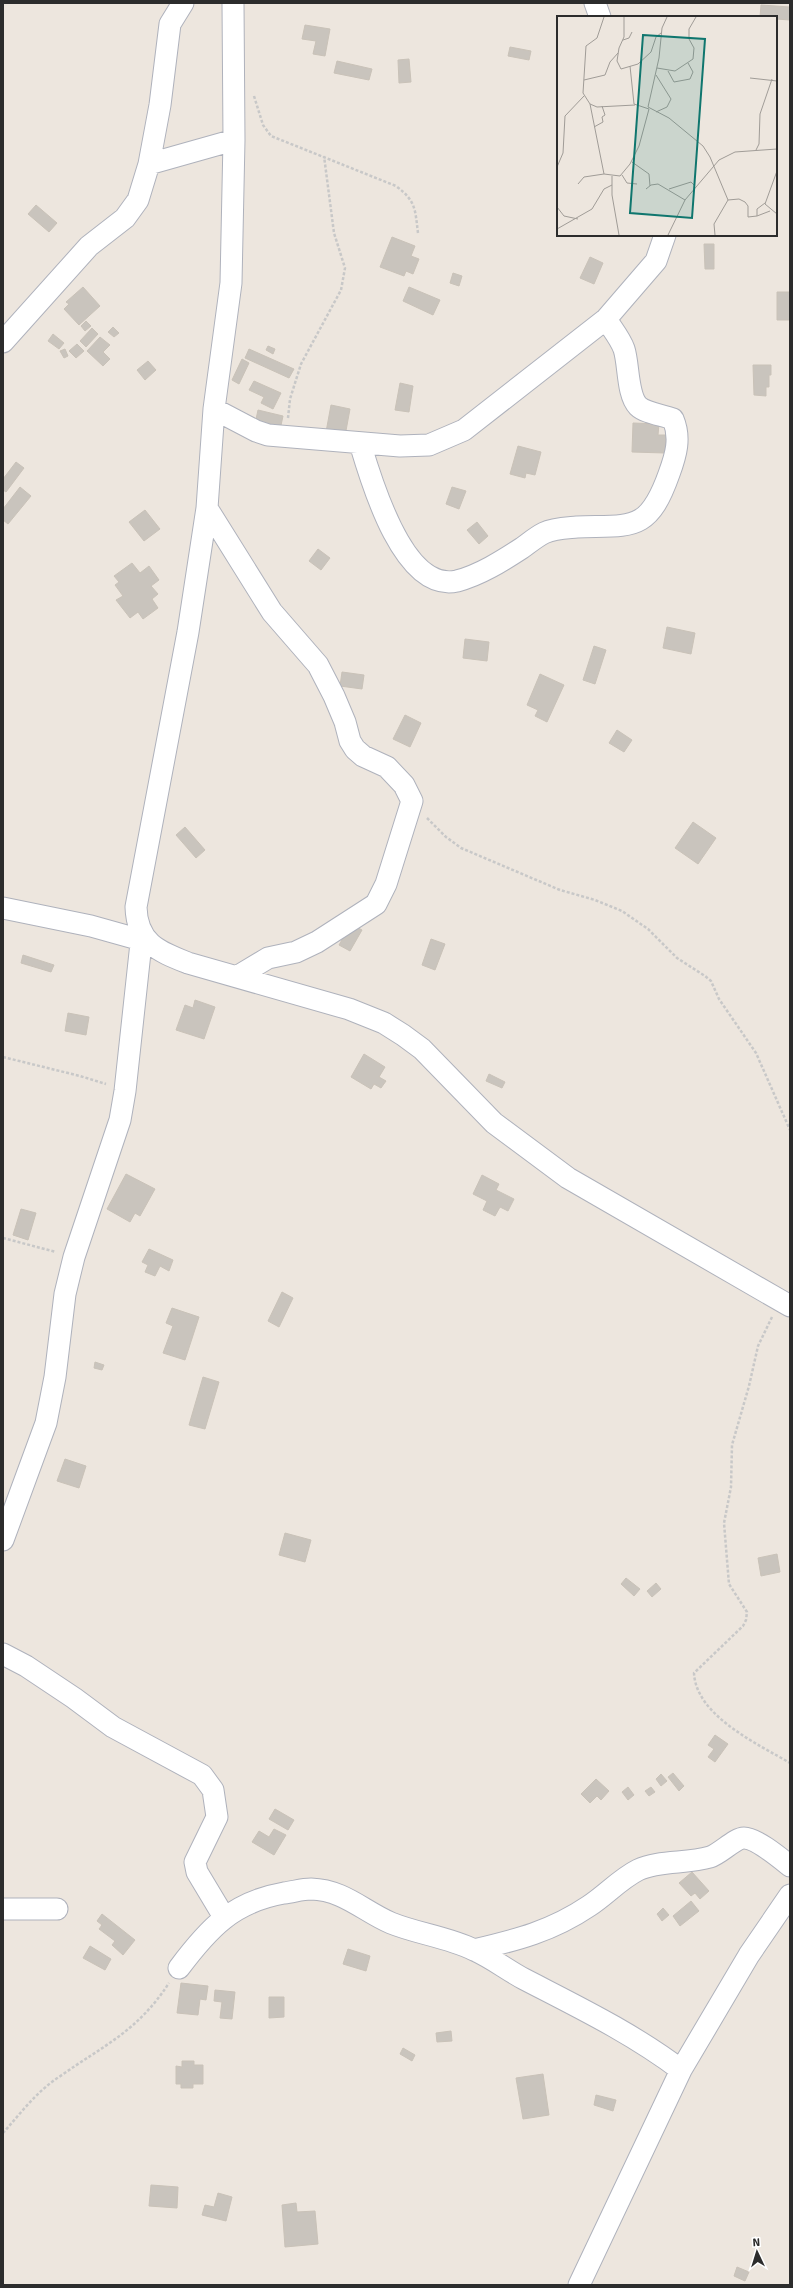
<svg xmlns="http://www.w3.org/2000/svg" width="793" height="2288" font-family="Signika,sans-serif">
	<style>
		.building { fill: #c9c4bd; stroke: #c9c2b8 }
		.lines { fill: none; stroke-linecap: round; stroke-linejoin: round }
		.minor-casing { stroke: #afb2bc; stroke-width: 23 }
		.path { stroke: #c8c8c8; stroke-width: 2.5; stroke-dasharray: 3 2; stroke-linecap: butt }
		.minor { stroke: #fff; stroke-width: 21 }
		.inset-road { fill: none; stroke: #a09c97; stroke-width: 1 }
		.view { fill: #0f766e; fill-opacity: 0.15; stroke: #0f766e; stroke-width: 2 }
		.inset-edge { fill: none; stroke: #2c2c2c; stroke-width: 2 }
	</style>
	<rect width="100%" height="100%" fill="#ede6de"/>
	<path class="building" d="M761,5L790,7V20L776,19V17H760Z
		M305,25L330,29L325,56L313,54L316,41L302,39Z
		M510,47L531,51L529,60L508,56Z
		M409,59L411,82L399,83L398,60Z
		M337,61L372,69L369,80L334,73Z
		M36,205L57,223L49,232L28,214Z
		M392,237L415,246L411,256L419,259L413,274L406,271L404,276L380,267Z
		M704,244H714V269H705Z
		M590,257L603,263L594,284L580,278Z
		M453,273L462,276L459,286L450,283Z
		M83,287L100,306L79,325L64,309L69,304L66,302Z
		M409,287L440,300L433,315L403,301Z
		M777,292H790V320H777Z
		M86,321L91,326L85,331L81,326Z
		M113,327L119,333L114,337L108,332Z
		M92,328L98,334L86,347L80,341Z
		M53,334L64,343L59,349L48,341Z
		M100,337L110,345L103,352L110,359L103,366L87,351Z
		M77,344L84,351L76,358L69,351Z
		M268,346L275,349L273,354L266,350Z
		M65,349L68,356L64,358L60,351Z
		M249,349L294,369L289,378L245,358Z
		M242,359L249,363L239,384L232,380Z
		M148,361L156,370L145,380L137,370Z
		M753,365H771V375H769V387H766V396L754,395Z
		M254,381L281,393L273,409L261,403L264,397L249,390Z
		M400,383L413,386L409,412L395,410Z
		M331,405L350,409L345,436L326,432Z
		M258,410L283,416L280,430L255,424Z
		M633,423L659,424L658,435H666L665,453L632,452Z
		M518,446L541,452L535,475L526,473L525,478L510,474Z
		M16,462L24,468L6,492L3,490V479Z
		M20,487L31,496L8,524L3,520V509Z
		M452,487L466,491L459,509L446,504Z
		M145,510L160,529L144,541L129,522Z
		M477,522L488,536L479,544L467,530Z
		M318,549L330,558L321,570L309,561Z
		M132,563L140,573L149,566L159,580L151,586L158,594L152,599L158,608L143,619L138,612L130,618L116,600L123,596L115,585L119,582L114,576Z
		M667,627L695,633L691,654L663,648Z
		M465,639L489,642L487,661L463,658Z
		M594,646L606,650L595,684L583,680Z
		M342,672L364,675L362,689L340,686Z
		M540,674L564,685L547,722L535,716L538,710L527,705Z
		M405,715L421,723L410,747L393,739Z
		M617,730L632,740L624,752L609,743Z
		M693,822L716,838L698,864L675,848Z
		M185,827L205,850L196,858L176,835Z
		M351,924L362,930L350,951L339,945Z
		M431,939L445,944L435,970L422,965Z
		M23,955L54,965L51,972L21,963Z
		M195,1000L215,1007L204,1039L176,1030L185,1005L193,1008Z
		M68,1013L89,1017L86,1035L65,1031Z
		M364,1054L385,1067L379,1077L386,1081L381,1088L374,1084L371,1089L351,1077Z
		M489,1074L505,1082L502,1088L486,1081Z
		M126,1174L155,1189L140,1216L135,1213L130,1222L107,1209Z
		M482,1175L499,1184L496,1190L514,1199L508,1211L500,1207L495,1216L483,1210L487,1201L473,1194Z
		M21,1209L36,1213L28,1240L13,1235Z
		M149,1249L173,1260L169,1271L160,1266L155,1276L145,1272L148,1265L142,1262Z
		M282,1292L293,1298L279,1327L268,1321Z
		M172,1308L199,1317L185,1360L163,1353L173,1326L166,1323Z
		M95,1362L104,1365L102,1370L94,1368Z
		M203,1377L219,1382L205,1429L189,1425Z
		M65,1459L86,1466L79,1488L57,1481Z
		M285,1533L311,1540L305,1562L279,1555Z
		M777,1554L780,1572L761,1576L758,1558Z
		M626,1578L640,1589L634,1596L621,1584Z
		M656,1583L661,1589L652,1597L647,1591Z
		M715,1735L728,1744L715,1762L708,1757L714,1749L708,1745Z
		M673,1773L684,1786L679,1791L668,1777Z
		M661,1774L667,1781L661,1786L656,1779Z
		M596,1779L609,1791L601,1800L597,1796L590,1803L581,1794Z
		M628,1787L634,1795L628,1800L622,1792Z
		M651,1787L655,1792L649,1796L645,1791Z
		M275,1809L294,1820L288,1830L269,1819Z
		M274,1829L286,1835L274,1855L252,1842L259,1831L269,1837Z
		M692,1872L709,1891L700,1899L695,1893L691,1896L679,1883Z
		M691,1901L699,1911L680,1926L673,1916Z
		M663,1908L669,1915L662,1921L657,1914Z
		M102,1914L135,1940L123,1955L112,1945L115,1941L99,1929L102,1925L97,1921Z
		M90,1946L111,1959L105,1970L83,1958Z
		M348,1949L370,1956L366,1971L343,1964Z
		M181,1983L208,1986L206,2000L200,1999L198,2015L177,2013Z
		M215,1990L235,1992L232,2019L220,2018L222,2002L214,2001Z
		M269,1997H284V2017L269,2018Z
		M451,2031L452,2041L437,2042L436,2033Z
		M403,2048L415,2055L412,2061L400,2054Z
		M182,2061H194V2065H203V2084H193V2088H181V2084H176V2066L182,2067Z
		M543,2074L549,2115L523,2119L516,2078Z
		M596,2095L616,2100L613,2111L594,2105Z
		M151,2185L178,2187L177,2208L149,2206Z
		M218,2193L232,2197L226,2221L202,2215L205,2205L214,2207Z
		M296,2203L297,2212L315,2211L318,2244L285,2247L282,2205Z
		M737,2267L749,2272L745,2281L734,2276Z"/>
	<g class="lines">
		<defs>
			<path id="minor" d="M233,3L234,140L231,283L214,409L207,508L188,632L136,907C137,943 158,951 188,963L349,1009L384,1023L403,1035L422,1049L494,1123L568,1178L790,1306
				M595,3L600,17
				M149,164L234,140
				M3,342L89,246L125,218L138,200L149,164L160,105L170,24L183,3
				M214,409L256,431L268,435L400,446L429,445L464,430L606,319L656,261L665,235
				M360,443C371,480 403,593 457,581C480,575 502,561 522,548C529,543 536,537 544,533C554,528 566,528 577,527C632,525 648,533 669,474C676,455 681,438 673,419C663,415 645,413 638,406C627,395 629,364 624,349C620,338 612,329 606,319
				M207,508L272,612L318,665L334,696L345,722L350,741L355,749L363,756L387,767L404,785L412,801L386,884L376,904L317,942L296,952L268,958L238,976
				M3,908L91,926L141,940
				M3,1540L46,1423L55,1377L65,1294L74,1257L120,1120L125,1091L142,934
				M3,1654L26,1666L74,1698L113,1727L202,1775L213,1790L217,1817L195,1862L197,1872L224,1917
				M3,1909H57
				M474,1950C517,1940 552,1931 589,1906C606,1895 620,1879 638,1870C659,1860 687,1864 710,1857C720,1854 735,1838 744,1838C756,1838 780,1858 790,1866
				M179,1968C209,1928 233,1902 284,1893C293,1892 302,1889 311,1889C344,1890 363,1911 391,1923C418,1934 448,1937 474,1950C492,1958 507,1970 524,1979C578,2007 632,2033 681,2070
				M579,2285L681,2070L749,1955L790,1895"/>
		</defs>
		<use href="#minor" class="minor-casing"/>
		<path class="path" d="M254,96L263,125L271,136L396,186C416,201 415,209 418,233
			M288,418L290,399L301,364L341,290L345,268L334,233L324,156
			M427,818L446,837L461,848L560,890L595,900L622,911L648,929L677,958L705,976L711,981L719,999L756,1053L790,1130
			M3,1057L80,1076L106,1084
			M3,1238L56,1252
			M772,1317L758,1346L749,1386L732,1445L731,1487L724,1523L729,1584L747,1612L746,1620L743,1626L694,1673C696,1716 758,1744 790,1763
			M3,2133C20,2114 37,2091 59,2077C104,2045 137,2032 169,1983"/>
		<use href="#minor" class="minor"/>
	</g>
	<g transform="translate(557 16)">
		<rect width="220" height="220" fill="#ede6de"/>
		<path class="inset-road" d="M47,1L40,22L29,30L26,77L33,88L47,158L63,160L73,148L82,130L92,93M67,1V21L62,32L60,45L64,53L81,48L94,36L99,21L104,17M110,1L105,12L102,42L91,91L112,102L146,130L153,141L171,184L157,208L158,219M66,24L72,22L75,16M73,50L77,88L92,93M100,52L118,55L136,43L137,32L132,23V13L139,1M111,55L117,66L133,63L136,56L131,47M193,62L220,65M27,64L48,59L53,46L61,37M33,88L40,91L78,89M99,96L110,91L114,83L99,59M37,111L46,106L45,101L48,99L45,90M199,134L202,128L203,98L215,63M75,146L92,158L93,170M0,151L6,137L8,100L27,80M220,155L208,188L220,198M65,159L70,167L80,168M55,160V179L62,219M21,168L27,161L47,158M89,173L94,169L101,168L128,184M112,173L134,166L138,170M171,184L182,183L188,186L191,190V201L200,200L213,195M0,191L7,200L21,203M200,200V193L208,187M0,213L35,193L47,173L55,169M111,219L128,184L162,144L178,136L220,133"/>
		<path class="view" d="M86,19L148,23L135,202L73,197Z"/>
		<rect width="220" height="220" class="inset-edge"/>
	</g>
	<rect width="793" height="2288" fill="none" stroke="#2c2c2c" stroke-width="8"/>
	<g transform="translate(757 2252) rotate(356)" stroke="#ffffff" stroke-width="3" paint-order="stroke">
	<path d="M0-3L7 15L0 10L-7 15Z" fill="#2c2c2c"/>
	<text y="-6" font-size="11" font-weight="bold" text-anchor="middle" fill="#2c2c2c">N</text>
	</g>
</svg>
